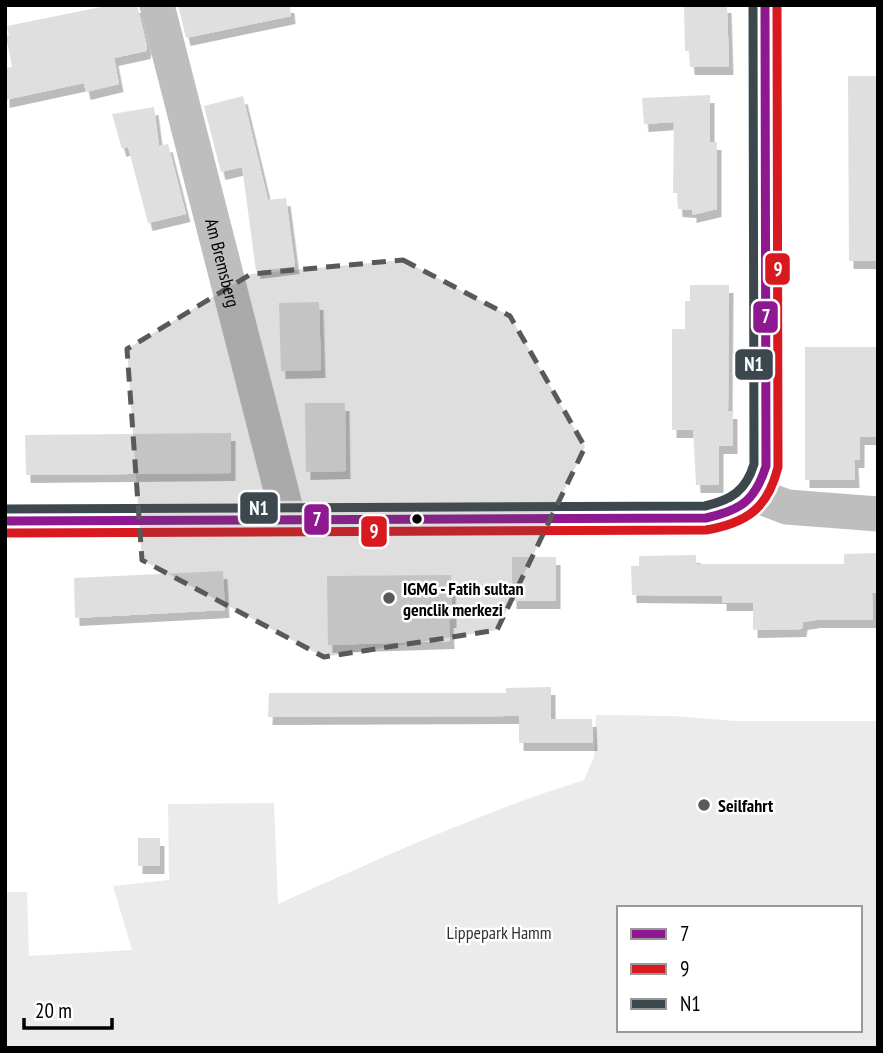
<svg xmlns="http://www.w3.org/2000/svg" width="883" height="1053" font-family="'PT Sans Narrow',sans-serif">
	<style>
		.green { fill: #ebebeb; fill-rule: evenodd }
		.building { fill: #dfdfdf; filter: url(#shadow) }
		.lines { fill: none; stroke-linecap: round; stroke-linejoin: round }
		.minor { stroke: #bebebe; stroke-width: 35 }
		.bus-1-casing { stroke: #fff; stroke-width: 14 }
		.bus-2-casing { stroke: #fff; stroke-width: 14 }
		.bus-3-casing { stroke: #fff; stroke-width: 14 }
		.bus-1 { stroke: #8d188f; stroke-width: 9 }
		.bus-2 { stroke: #d91920; stroke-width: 9 }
		.bus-3 { stroke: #3d484e; stroke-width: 9 }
		.marked { fill: #595959; fill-opacity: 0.2; stroke: #595959; stroke-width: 5; stroke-dasharray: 14 9; stroke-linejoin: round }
		.bus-dot { fill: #000; stroke: #fff; stroke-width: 2.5 }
		.poi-dot { fill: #595959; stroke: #fff; stroke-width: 2.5 }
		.labels { text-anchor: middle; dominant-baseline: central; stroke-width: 5; stroke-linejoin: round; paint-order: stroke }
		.street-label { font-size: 18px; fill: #000; stroke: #fff }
		.poi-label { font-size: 18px; font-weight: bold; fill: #000; stroke: #fff; text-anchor: start }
		.park-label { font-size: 18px; fill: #323232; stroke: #fff }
		.line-badge { stroke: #fff; stroke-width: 2.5 }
		.badge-label { font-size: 19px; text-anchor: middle; font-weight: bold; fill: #fff }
	</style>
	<defs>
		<filter id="shadow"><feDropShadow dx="4.5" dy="8" stdDeviation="0" flood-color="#0004"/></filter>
	</defs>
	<rect width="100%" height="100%" fill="#fff"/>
	<path class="green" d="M596,715L673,716L736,721H878V1048H5V892H27L29,956L132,950L113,886L169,880L168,804L274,803L278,904C379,859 479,813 584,780L594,757ZM619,908H860V1030H619Z"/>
	<path class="building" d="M111,5H137L147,46L146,51L114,58L119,84L86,92L84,83L5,100V68L12,67L6,36H9L7,26Z
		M178,5H290L291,16L186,38Z
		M684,5H727L729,67H690L689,51H685Z
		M848,76H878V261H849Z
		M710,95V142H717V209L692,215V210L678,209L677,193H673L674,122L644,124L642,98Z
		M243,96L268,200L286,198L295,266L256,271L242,167L221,172L204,106Z
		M154,107L159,146L168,144L186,214L148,223L128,147L122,149L112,114Z
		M690,285H729L728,411H733V446H719V485H696L693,430H672V329H685V301H690Z
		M319,302L321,370L281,371L279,303Z
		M805,347H878V437H860V460H854L855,480H805Z
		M305,403H345L346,471L306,472Z
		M231,433V473L26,475L25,435Z
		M878,553V593H872L873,620H816L803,622L802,629L753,630V603H722V596L632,595L631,566H639V556L696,555V564H844V554Z
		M512,557H556V601H512Z
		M223,571L225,610L75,618L74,578Z
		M451,575L452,615V620H449L450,641L328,645L327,576Z
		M551,687V719H592L593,743H519V716L268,717L269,693H506V688Z
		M138,838H160V866H138Z"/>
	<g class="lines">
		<g class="minor">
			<path id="s1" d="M157,5L289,521"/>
			<path d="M755,495L787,507L878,514"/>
			<path d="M5,521L706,518C742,511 757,502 766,466L765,5"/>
		</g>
		<defs>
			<path id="bus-1" d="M5,521L706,518C741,510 755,501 766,466L765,5"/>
			<path id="bus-2" d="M5,533L706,530C747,523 768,508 778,467L777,5"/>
			<path id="bus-3" d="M5,509L705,506C731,500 746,491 754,464L753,5"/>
		</defs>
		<use href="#bus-1" class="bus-1-casing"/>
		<use href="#bus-2" class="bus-2-casing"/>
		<use href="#bus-3" class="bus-3-casing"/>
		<use href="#bus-1" class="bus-1"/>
		<use href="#bus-2" class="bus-2"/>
		<use href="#bus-3" class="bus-3"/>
	</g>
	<path class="marked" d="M403,260L510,316L585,447L497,630L324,657L142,560L127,349L251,274Z"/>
	<circle class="bus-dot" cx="417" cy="519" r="6"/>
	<g class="poi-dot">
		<circle cx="389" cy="598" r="7"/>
		<circle cx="704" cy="805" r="7"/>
	</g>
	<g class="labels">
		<g class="street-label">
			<text stroke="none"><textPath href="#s1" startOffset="266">Am Bremsberg</textPath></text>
		</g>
		<g class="poi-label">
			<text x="403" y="588">IGMG - Fatih sultan<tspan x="403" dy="21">genclik merkezi</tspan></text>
			<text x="718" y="805">Seilfahrt</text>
		</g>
		<g class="park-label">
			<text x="499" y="932">Lippepark Hamm</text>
		</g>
	</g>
	<g class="line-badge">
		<rect x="764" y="252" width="27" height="34" rx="7" fill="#d91920"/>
		<rect x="752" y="300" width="27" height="34" rx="7" fill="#8d188f"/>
		<rect x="734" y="348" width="40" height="33" rx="7" fill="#3d484e"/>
		<rect x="239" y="491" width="40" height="34" rx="7" fill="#3d484e"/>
		<rect x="303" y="503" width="27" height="33" rx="7" fill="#8d188f"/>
		<rect x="360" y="515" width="28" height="33" rx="7" fill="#d91920"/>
	</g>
	<g class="badge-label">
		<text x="778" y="276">9</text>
		<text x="766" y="323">7</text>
		<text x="754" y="371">N1</text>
		<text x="259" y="515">N1</text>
		<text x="317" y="526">7</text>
		<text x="374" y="538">9</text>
	</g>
	<rect width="883" height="1053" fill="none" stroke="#000000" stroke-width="14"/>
	<rect x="617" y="906" width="245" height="126" fill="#ffffff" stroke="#999999" stroke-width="2"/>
	<rect x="631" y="929" width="35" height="10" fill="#8d188f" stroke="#999999" stroke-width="2"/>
	<text x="680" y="941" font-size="21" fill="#000000">7</text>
	<rect x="631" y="964" width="35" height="10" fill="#d91920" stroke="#999999" stroke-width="2"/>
	<text x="680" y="976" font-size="21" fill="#000000">9</text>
	<rect x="631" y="999" width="35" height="10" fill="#3d484e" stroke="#999999" stroke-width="2"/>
	<text x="680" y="1011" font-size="21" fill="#000000">N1</text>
	<path d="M24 1018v10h88v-10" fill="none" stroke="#000000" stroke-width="3.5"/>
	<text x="35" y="1018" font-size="21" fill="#000000" stroke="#ffffff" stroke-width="5" paint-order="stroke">20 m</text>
</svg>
